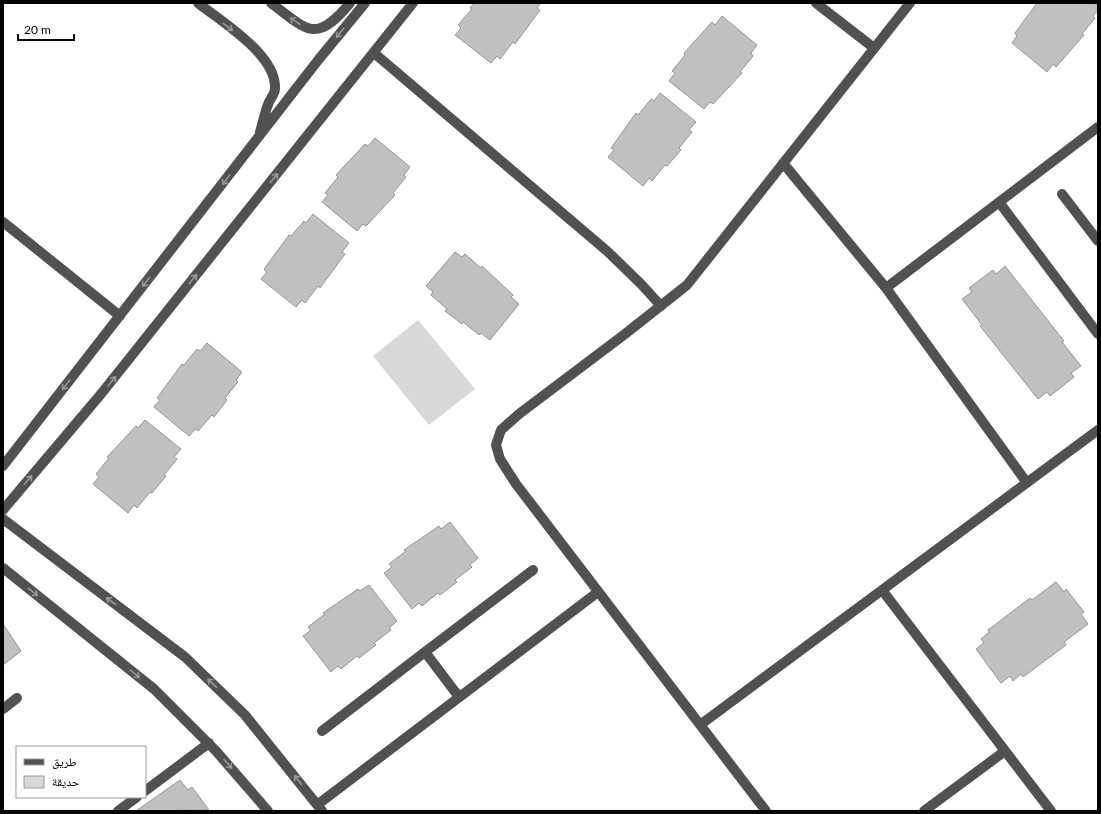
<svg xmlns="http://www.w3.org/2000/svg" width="1101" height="814" font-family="Lato,'Noto Naskh Arabic',sans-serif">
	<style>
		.green { fill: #d8d8d8 }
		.building { fill: #c0c0c0; stroke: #959595 }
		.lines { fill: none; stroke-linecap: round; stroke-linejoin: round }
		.minor { stroke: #515151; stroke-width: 10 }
		.oneway { stroke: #979797 }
	</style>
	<rect width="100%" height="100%" fill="#fff"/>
	<path class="green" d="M418,320L475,389L429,425L373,356Z"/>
	<path class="building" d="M474,3H541L537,8L540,10L515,44L513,42L500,59L497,56L491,63L455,35L461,28L458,25L472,9L470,8Z
		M1037,3H1094L1098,6V10L1093,16L1095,18L1082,34L1084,35L1056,67L1053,64L1047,72L1012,43L1017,36L1015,33Z
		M722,16L757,45L751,53L753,56L740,72L742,73L713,104L710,102L704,109L669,81L675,73L672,71L685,55L684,53L712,22L715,25Z
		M660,93L696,122L689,130L692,132L679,148L681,150L667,166L665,165L652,181L649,178L643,186L608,157L614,150L611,148L636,113L638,115L651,99L654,101Z
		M375,138L410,167L404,175L406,177L393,193L395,195L366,226L363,224L357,231L322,202L328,195L325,193L338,177L336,175L365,144L368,146Z
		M313,214L349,243L342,252L345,254L320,288L318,286L305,303L302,300L296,307L261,279L267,272L264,269L289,235L291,236L304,221L306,223Z
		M455,252L462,257L465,254L481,268L482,266L513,295L511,297L519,304L490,340L481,333L479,335L463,322L462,324L445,311L447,309L431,295L433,292L426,286Z
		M1005,266L1064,341L1062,342L1081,366L1071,373L1074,377L1050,396L1047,392L1038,399L980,326L982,325L962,299L972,292L969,288L993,270L996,274Z
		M207,343L242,372L236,380L238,382L225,398L227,400L214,417L212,415L198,431L195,429L189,436L154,407L160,400L157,398L182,364L184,365L197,349L200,351Z
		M145,420L181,449L174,457L177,459L164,475L166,476L152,493L150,492L137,508L134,505L128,513L93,484L99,477L96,474L109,458L107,457L136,426L138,428Z
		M450,522L478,558L470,565L472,567L455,580L457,582L440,595L438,593L422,606L419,603L412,609L384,573L392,567L389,564L406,551L404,550L439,526L441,529Z
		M1056,582L1064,592L1066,589L1084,612L1081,614L1088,624L1064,642L1066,645L1023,677L1021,674L1013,681L1010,676L1001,683L976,649L984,643L981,639L989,632L988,630L1030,598L1032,600Z
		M369,585L397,621L389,628L391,630L374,643L376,645L359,658L357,656L341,669L338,666L331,672L303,636L311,630L308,627L325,614L323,613L358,589L360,591Z
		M3,624L21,651L3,665Z
		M180,780L188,790L192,787L209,810L136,811Z"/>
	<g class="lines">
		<path class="minor" d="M198,3C222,22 277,55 275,89C275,93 271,98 269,102C265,111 263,122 260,132
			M271,3C308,31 316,44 350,3
			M816,3L874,48
			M374,53L607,251L641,284L661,306
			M783,163L886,288L1027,483
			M1062,194L1098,241
			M999,202L1098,334
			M3,222L120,316
			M886,288L1098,127
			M3,466L319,59L365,3
			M3,510L101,394L413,3
			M3,519L185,657L245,715L322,811
			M3,568L154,689L216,751L268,811
			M882,590L1051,811
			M459,697L425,652L533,570
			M3,709L17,698
			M700,725L1098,430
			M322,731L425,652
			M145,791L209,743
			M317,805L598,592
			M118,811L137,797
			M766,811L516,484L500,459L496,445L501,430L519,414L625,334L687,285L910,3
			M924,811L1005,751"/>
	</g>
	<defs><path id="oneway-shaft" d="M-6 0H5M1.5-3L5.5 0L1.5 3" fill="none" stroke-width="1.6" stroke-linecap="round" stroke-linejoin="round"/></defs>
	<g class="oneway">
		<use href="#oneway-shaft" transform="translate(295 21) rotate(-146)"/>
		<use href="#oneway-shaft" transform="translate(228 27) rotate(38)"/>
		<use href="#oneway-shaft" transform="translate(340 33) rotate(129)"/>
		<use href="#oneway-shaft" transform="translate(274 178) rotate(-51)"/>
		<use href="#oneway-shaft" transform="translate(226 180) rotate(128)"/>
		<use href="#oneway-shaft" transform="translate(193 279) rotate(-51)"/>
		<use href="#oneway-shaft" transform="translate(146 282) rotate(128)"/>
		<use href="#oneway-shaft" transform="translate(112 381) rotate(-51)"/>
		<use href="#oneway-shaft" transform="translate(66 385) rotate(128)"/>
		<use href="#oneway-shaft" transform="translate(28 480) rotate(-50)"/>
		<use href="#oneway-shaft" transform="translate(33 592) rotate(39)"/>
		<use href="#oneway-shaft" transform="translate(111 601) rotate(-143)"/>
		<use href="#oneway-shaft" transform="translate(135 674) rotate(39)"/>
		<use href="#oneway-shaft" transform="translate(212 683) rotate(-137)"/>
		<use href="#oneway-shaft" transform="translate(228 764) rotate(50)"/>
		<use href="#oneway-shaft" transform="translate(298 780) rotate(-127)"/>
	</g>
	<rect width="1101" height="814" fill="none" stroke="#000000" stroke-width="8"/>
	<rect x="16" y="746" width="130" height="52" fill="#ffffff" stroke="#999999"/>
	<rect x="24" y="759" width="20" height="6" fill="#515151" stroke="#999999"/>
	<text x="52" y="766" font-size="12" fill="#000000">طريق</text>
	<rect x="24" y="776" width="20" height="12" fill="#d8d8d8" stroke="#999999"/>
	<text x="52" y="786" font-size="12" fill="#000000">حديقة</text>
	<path d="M18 34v6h56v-6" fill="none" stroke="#000000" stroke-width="2"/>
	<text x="24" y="34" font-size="12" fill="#000000" stroke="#ffffff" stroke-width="3" paint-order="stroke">20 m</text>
</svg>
